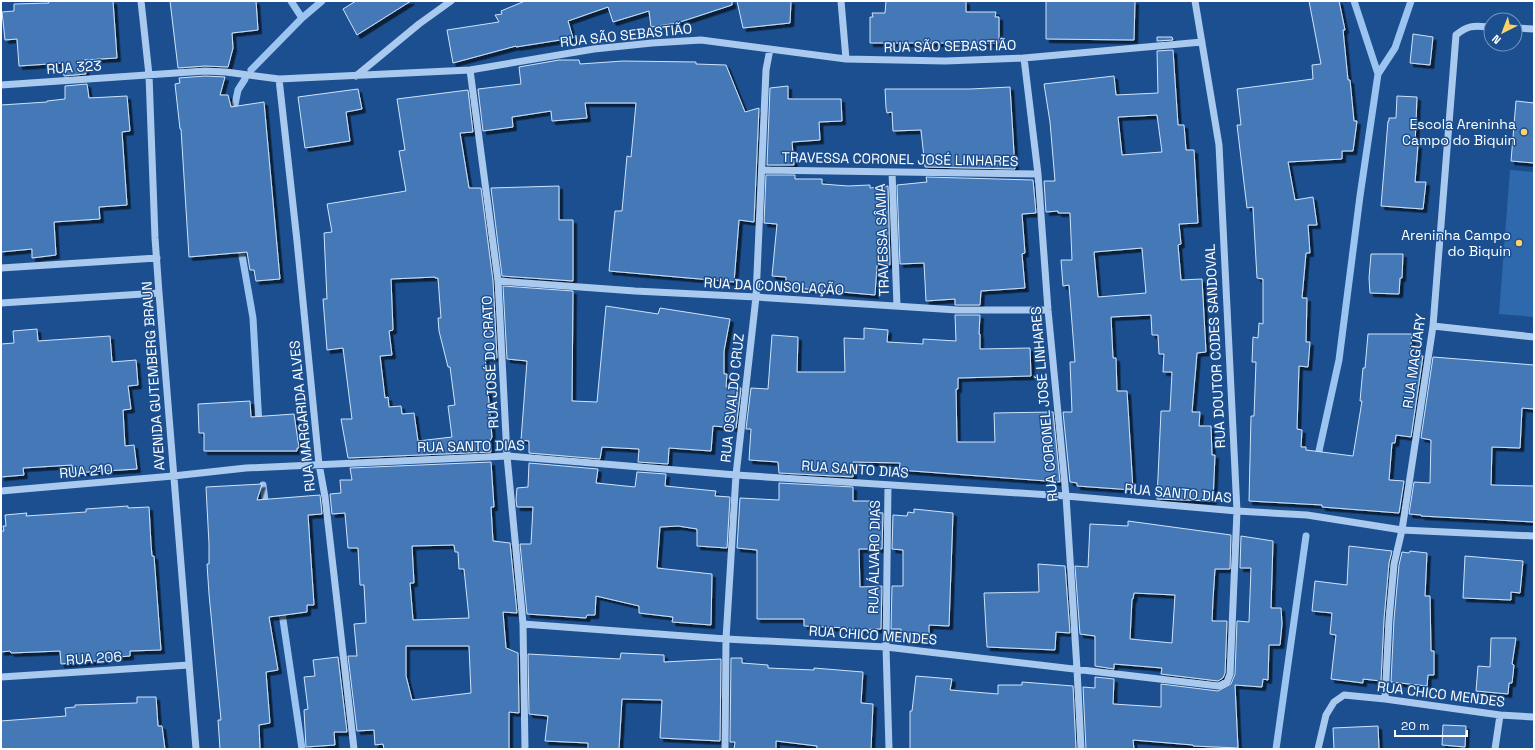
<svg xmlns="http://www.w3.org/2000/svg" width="1535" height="750" font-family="'Space Grotesk',sans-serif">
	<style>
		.green { fill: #2e69ad }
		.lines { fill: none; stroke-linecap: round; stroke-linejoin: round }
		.stream { stroke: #9cc4f0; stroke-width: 7 }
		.building { fill: #4478b7; stroke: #cfe3fa; fill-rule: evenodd; filter: url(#shadow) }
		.minor { stroke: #a9c9ee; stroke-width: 7 }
		.poi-dot { fill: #ffd166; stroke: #1b4f8f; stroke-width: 1.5 }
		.labels { text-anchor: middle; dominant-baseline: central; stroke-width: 3; stroke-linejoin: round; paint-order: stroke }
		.street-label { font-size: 14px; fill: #fff; stroke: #1b4f8f }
		.poi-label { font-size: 14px; fill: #fff; stroke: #1b4f8f; text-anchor: end }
	</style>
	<defs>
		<filter id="shadow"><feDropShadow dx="3.5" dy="3.5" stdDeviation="0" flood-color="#0009"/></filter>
	</defs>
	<rect width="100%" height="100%" fill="#1b4f8f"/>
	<path class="green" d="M1510,170L1534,172V317L1499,314Z"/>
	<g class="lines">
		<path class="stream" d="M291,1L302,18
			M1354,1L1378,74
			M251,70L302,18L322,1
			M233,114L238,90L245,79
			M240,244L253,318L259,425
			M1317,460L1339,360L1360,196L1378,74L1395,48L1411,1
			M263,485L266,508
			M281,606L302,749
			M1276,749L1306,536"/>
	</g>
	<path class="building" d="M48,1H113L117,58L84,60L86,74L64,76L63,63L19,66L17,39L5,40L2,12L14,11V4L49,3Z
		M170,1H256L258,30L232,33L233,48L228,67L205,66L178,68Z
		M356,1H411L357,35L343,9Z
		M525,1H732V5L677,23L651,27L649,11L613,22L608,7L568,21L573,38L516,47V46L453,63L447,30L499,22L495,15L502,14L501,11Z
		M737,1H791L790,23L743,28Z
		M886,1H966V12H996L995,17H999V43H870V17H873L872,13H885Z
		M1046,1H1135L1134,40L1046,39Z
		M1309,1H1339L1345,30H1343L1348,80H1350L1354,121H1357L1353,151H1342V159L1288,162L1295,200L1313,197L1317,225H1308L1310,253H1306L1302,298H1307L1306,342H1310L1308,367L1299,366L1297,429L1302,430L1301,447H1306V450L1353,456L1362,401H1360L1363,368H1365L1368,334H1412L1410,355L1423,356L1411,437L1396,435L1395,443H1392L1389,480L1404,481L1399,513L1322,507V505L1249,501L1251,416H1254L1256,362H1252L1253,337L1258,338L1259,323L1263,324V279L1257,278L1253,207L1247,208L1237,125H1241L1237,89L1313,79L1312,65L1321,64Z
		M1413,34L1433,37L1430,65L1410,63Z
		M1157,37H1172L1173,40L1157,41Z
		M1173,50L1178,125H1184L1186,150H1194L1198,223L1179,224L1181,244L1178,245L1181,280L1202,279L1206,352L1197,353L1192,412H1200L1199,426H1211L1212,455H1215L1213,501L1157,499L1161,411H1170L1172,372H1163L1164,354H1159L1158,335H1152L1151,315L1111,317L1113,358H1116L1117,391H1127L1133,490L1077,486V483L1070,482L1063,412H1072L1070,362H1075L1069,285L1063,286L1061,260H1072L1070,213H1058V211L1046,212L1044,181H1055L1050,122L1044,84L1114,76L1116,95L1158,93L1157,51ZM1157,115L1162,152L1122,155L1118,117ZM1142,248L1146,293L1098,297L1094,252Z
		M559,60H579L580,64L623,61L696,62V64L726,65L745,112L759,108L754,222L739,220L734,282L609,271L615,211H622L627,156L631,157L636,103H585L587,118L552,121L551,111L512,117L513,127L483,131L478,89L521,84L519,67Z
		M205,76L225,77L220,95H228L231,107L264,102L280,279L256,281L254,270H250L247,252L189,257L181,129H180L175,84L180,83L179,78Z
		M87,84L89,98L127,96L130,131L122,132L127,205L99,207L100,219L54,222L56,255L32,258V249L1,252V105L47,102V101L65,99V86Z
		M788,86V99H841L842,121L819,122L820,140L792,142L794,165H767L770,88Z
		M1010,87L1015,169L925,167L921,130L893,131L892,112L887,113L886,108L885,89H970Z
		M358,89L362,109L346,112L350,141L305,148L298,97Z
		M468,90L473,132L460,133L469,188H481L493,281L497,358L485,357L492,437L490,441L491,452L348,458L341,419H352L343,348L327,350L323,299H327L324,233L332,232L327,204L406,191L399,151L405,150L397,99ZM435,277V278H438L441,318H438L439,331L448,367H450L455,405L448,406L452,437L418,441L414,413L402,414L401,406L389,407L388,397L385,398L380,356L392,355L389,331L393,330L391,279Z
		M1397,96L1417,97L1415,145H1418L1415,182H1426L1423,209L1381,206L1388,121H1389V118H1396Z
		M1516,101L1534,103V163L1511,161Z
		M766,175H795V179H822V184L848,186L870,185V188L888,186L890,265H877L875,295L786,287V277L772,276L777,224L764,223Z
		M926,177L1033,180L1036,213L1022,214L1025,253L1022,254L1025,288L981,291L980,305H955V299L926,301L924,263L900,264L897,185L927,182Z
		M559,186V220H573V281L502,276L491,188Z
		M1371,254H1403L1402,278H1400L1399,294L1370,293L1369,278Z
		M503,286L573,291L572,401L597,402L606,306L658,314L660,308L730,319L724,351V374H727L726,387L741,388L736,428L713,426L711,451L669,448L668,464L638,462L639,449L602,447L600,459L529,453V441L521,440L527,361L507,359Z
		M955,315H980L979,334H980V349L1030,348L1031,376L958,378V389H956L957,442H995L994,413L1053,412L1060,482L899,470L900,463L853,462V477L779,473L778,462L749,460L751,429H746L751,388L768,389L772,335L798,337L797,372H845L844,338L864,339V328L888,330L887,342L923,344V339L956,341Z
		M37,329L38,341L110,336L112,362L136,360L138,385L128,386L131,409L123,410L125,446L134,445L137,469L73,473L72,465L23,468L24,475L1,477V344L14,343L13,331Z
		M1433,357L1534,365V409L1522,408L1520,448L1492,447L1491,485L1534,486V522L1421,516V515L1409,514L1414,482L1430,483L1431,440L1421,438Z
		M250,401L251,417L294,414L299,448H297V451H204V433H199L198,404Z
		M491,462L494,507H491L493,541L510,543L517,613L503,612L506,648L518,653L519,713L509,712V749H384L383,744L375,745L374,730L357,731L348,656H357L354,624L366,623L364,585H360L358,548H348L345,513L332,514L330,494L341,493L340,480H352L350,468ZM454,545L455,552H458L459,569H464L469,618L413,620L410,583H414L412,546ZM406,646H469L471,693L412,700L406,676Z
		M529,463L598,469L596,483L635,487L637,472L666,474L665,486L716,491L715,496L730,497L727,548L697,546V529L678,526L660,527L657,568L712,574L711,625L672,622L673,617L639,613V606L596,596L595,615H587L586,618L527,614L520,544H531L533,507H517L516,500L517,488L528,487Z
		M779,483L853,487V501H870V512L883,513L882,549H859L860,587L882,586L881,629L848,630V628L804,626V619H757V550L737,548L740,498L779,500Z
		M262,484L257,500L320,495L322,514L308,515L314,605H307V612L269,617L278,670L266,672L270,723L259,725L260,749H220L218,720H221L209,594L207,564H209V544L206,487Z
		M128,506V508L149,507L151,544L152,556H154L161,650L130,651V656L106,658V660L61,664L60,651L11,653L10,651L1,652V531H4L3,526H6L5,515L27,513L26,516L86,512V509Z
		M914,509L953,513L949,626L929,625V642L901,639V629H891L892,586H903V550L892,549L893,515L907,516L908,512L914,513Z
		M1128,521L1231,535L1230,569H1215L1213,599L1212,621H1227L1225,673L1223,678L1218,681L1161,674L1162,668L1114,664V669L1095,666V636L1080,634L1075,566L1088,567L1090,524L1128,526ZM1134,593L1175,595L1172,643L1130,639L1132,599H1133Z
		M1241,536L1273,541L1271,608H1281L1282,624L1280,645H1269L1268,680L1263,679L1262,687L1235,685L1238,748L1193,746V745L1133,740L1134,749H1086L1083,687L1095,688V677L1114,679L1113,704L1161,707V684L1218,691L1231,684L1235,674L1237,621L1249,622L1251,568H1240Z
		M1349,546L1392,551L1389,563L1384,619L1381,681L1363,679V683L1331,679L1336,635L1330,634L1332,613L1312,611L1315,581L1347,585Z
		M1410,551L1427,553L1425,596H1430L1431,651H1434V675H1428L1427,686L1391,682L1394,619L1399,565L1402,552L1409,553Z
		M1465,556L1523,561L1520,593L1511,592V600L1463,598Z
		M1038,564L1065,566L1070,633L1056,632L1055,650L987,647L984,593L1039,592Z
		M1491,638H1516L1512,664L1514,665L1512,683H1509L1508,694L1476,691L1478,666L1490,667Z
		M621,653L664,655V662L721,659L720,741L660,738L662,700L622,699L619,749H588V743L545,741L548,716L529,714L528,654L620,659Z
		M338,657L347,732H334L335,745L306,747L304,710L308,709L304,677L315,676L313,660Z
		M731,658H742V663L768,665V668L814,670V668L863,672L861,703L873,704L871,749H817V746L776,741V749H734L735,742H730Z
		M916,676L952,679L950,690L998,694V685H1022V682L1073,686L1076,749H910V711H912Z
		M137,697H156L158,726H162L165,749H1V721L66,716L65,708L75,707V705L137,703Z
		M1443,725L1466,726L1465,747L1442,745Z
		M1378,726L1379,749H1334L1333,728Z"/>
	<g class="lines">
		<path class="minor" d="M141,1L149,75L155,238L159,293L196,749
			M841,1L846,59
			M1515,28L1534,29
			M1024,58L1038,174L1048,310L1066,496L1077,669L1081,749
			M470,70L498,281L507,456L523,624L525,749
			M356,76L419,24L451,1
			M279,79L297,241L319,464L325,497L354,749
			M1,85L205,71L226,72L279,79L470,70L594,49L652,43L701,40L846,59L945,61L1024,58L1202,42
			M762,170L1038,174
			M892,172L897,306
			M1,268L157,258
			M498,281L635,291L756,297L957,310H1048
			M1,303L159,293
			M1433,326L1534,337
			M888,485L886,647L889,749
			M1,491L173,476L246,468L507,456L736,475L1066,496L1237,511L1307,515L1402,530L1534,536
			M523,624L726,639L886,647L1219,686L1227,682L1230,674L1237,511L1219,145L1195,1
			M1,677L189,665
			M1385,699L1389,619L1394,564L1402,530L1433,326L1456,35C1469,24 1475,26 1491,27
			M725,749L726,639L736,475L756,297L766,70L770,49
			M1318,749L1326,715L1334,702L1344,695L1385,699L1500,715L1534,717
			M1495,749L1500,715"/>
	</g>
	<g class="poi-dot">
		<circle cx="1524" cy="132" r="4"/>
		<circle cx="1519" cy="243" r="4"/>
	</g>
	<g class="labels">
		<g class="street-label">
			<text transform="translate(626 35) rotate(-6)">RUA SÃO SEBASTIÃO</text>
			<text transform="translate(950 46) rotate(-1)">RUA SÃO SEBASTIÃO</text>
			<text transform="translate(74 67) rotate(-4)">RUA 323</text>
			<text transform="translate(900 159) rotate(1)">TRAVESSA CORONEL JOSÉ LINHARES</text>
			<text transform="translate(882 240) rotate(-92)">TRAVESSA SÂMIA</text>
			<text transform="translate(774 286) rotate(3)">RUA DA CONSOLAÇÃO</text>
			<text transform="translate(1215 346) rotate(-93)">RUA DOUTOR CODES SANDOVAL</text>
			<text transform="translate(1414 361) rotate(-82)">RUA MAGUARY</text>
			<text transform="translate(490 362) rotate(-93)">RUA JOSÉ DO CRATO</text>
			<text transform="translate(153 376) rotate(-94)">AVENIDA GUTEMBERG BRAUN</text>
			<text transform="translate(732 398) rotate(-84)">RUA OSVALDO CRUZ</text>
			<text transform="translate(1044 404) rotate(-95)">RUA CORONEL JOSÉ LINHARES</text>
			<text transform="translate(302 416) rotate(-96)">RUA MARGARIDA ALVES</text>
			<text transform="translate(471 446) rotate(-1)">RUA SANTO DIAS</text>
			<text transform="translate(855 469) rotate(4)">RUA SANTO DIAS</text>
			<text transform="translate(86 471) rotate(-5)">RUA 210</text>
			<text transform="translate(1178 493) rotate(5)">RUA SANTO DIAS</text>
			<text transform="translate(874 557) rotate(-89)">RUA ÁLVARO DIAS</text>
			<text transform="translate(873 635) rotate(4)">RUA CHICO MENDES</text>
			<text transform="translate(94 658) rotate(-4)">RUA 206</text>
			<text transform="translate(1441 694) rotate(7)">RUA CHICO MENDES</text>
		</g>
		<g class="poi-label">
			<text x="1516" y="124">Escola Areninha<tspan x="1516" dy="16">Campo do Biquin</tspan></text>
			<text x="1511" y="235">Areninha Campo<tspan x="1511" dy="16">do Biquin</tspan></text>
		</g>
	</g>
	<rect width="1535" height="750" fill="none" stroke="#ffffff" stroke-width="4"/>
	<g transform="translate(1503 32) rotate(222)"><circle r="19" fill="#1b4f8f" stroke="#7695bc"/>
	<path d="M0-3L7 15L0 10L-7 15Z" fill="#ffd166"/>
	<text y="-6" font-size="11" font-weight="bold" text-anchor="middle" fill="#ffffff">N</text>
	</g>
	<path d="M1395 730v6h72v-6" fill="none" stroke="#ffffff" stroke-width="2"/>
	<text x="1401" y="730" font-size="12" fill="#ffffff" stroke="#1b4f8f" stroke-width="3" paint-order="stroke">20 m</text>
</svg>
